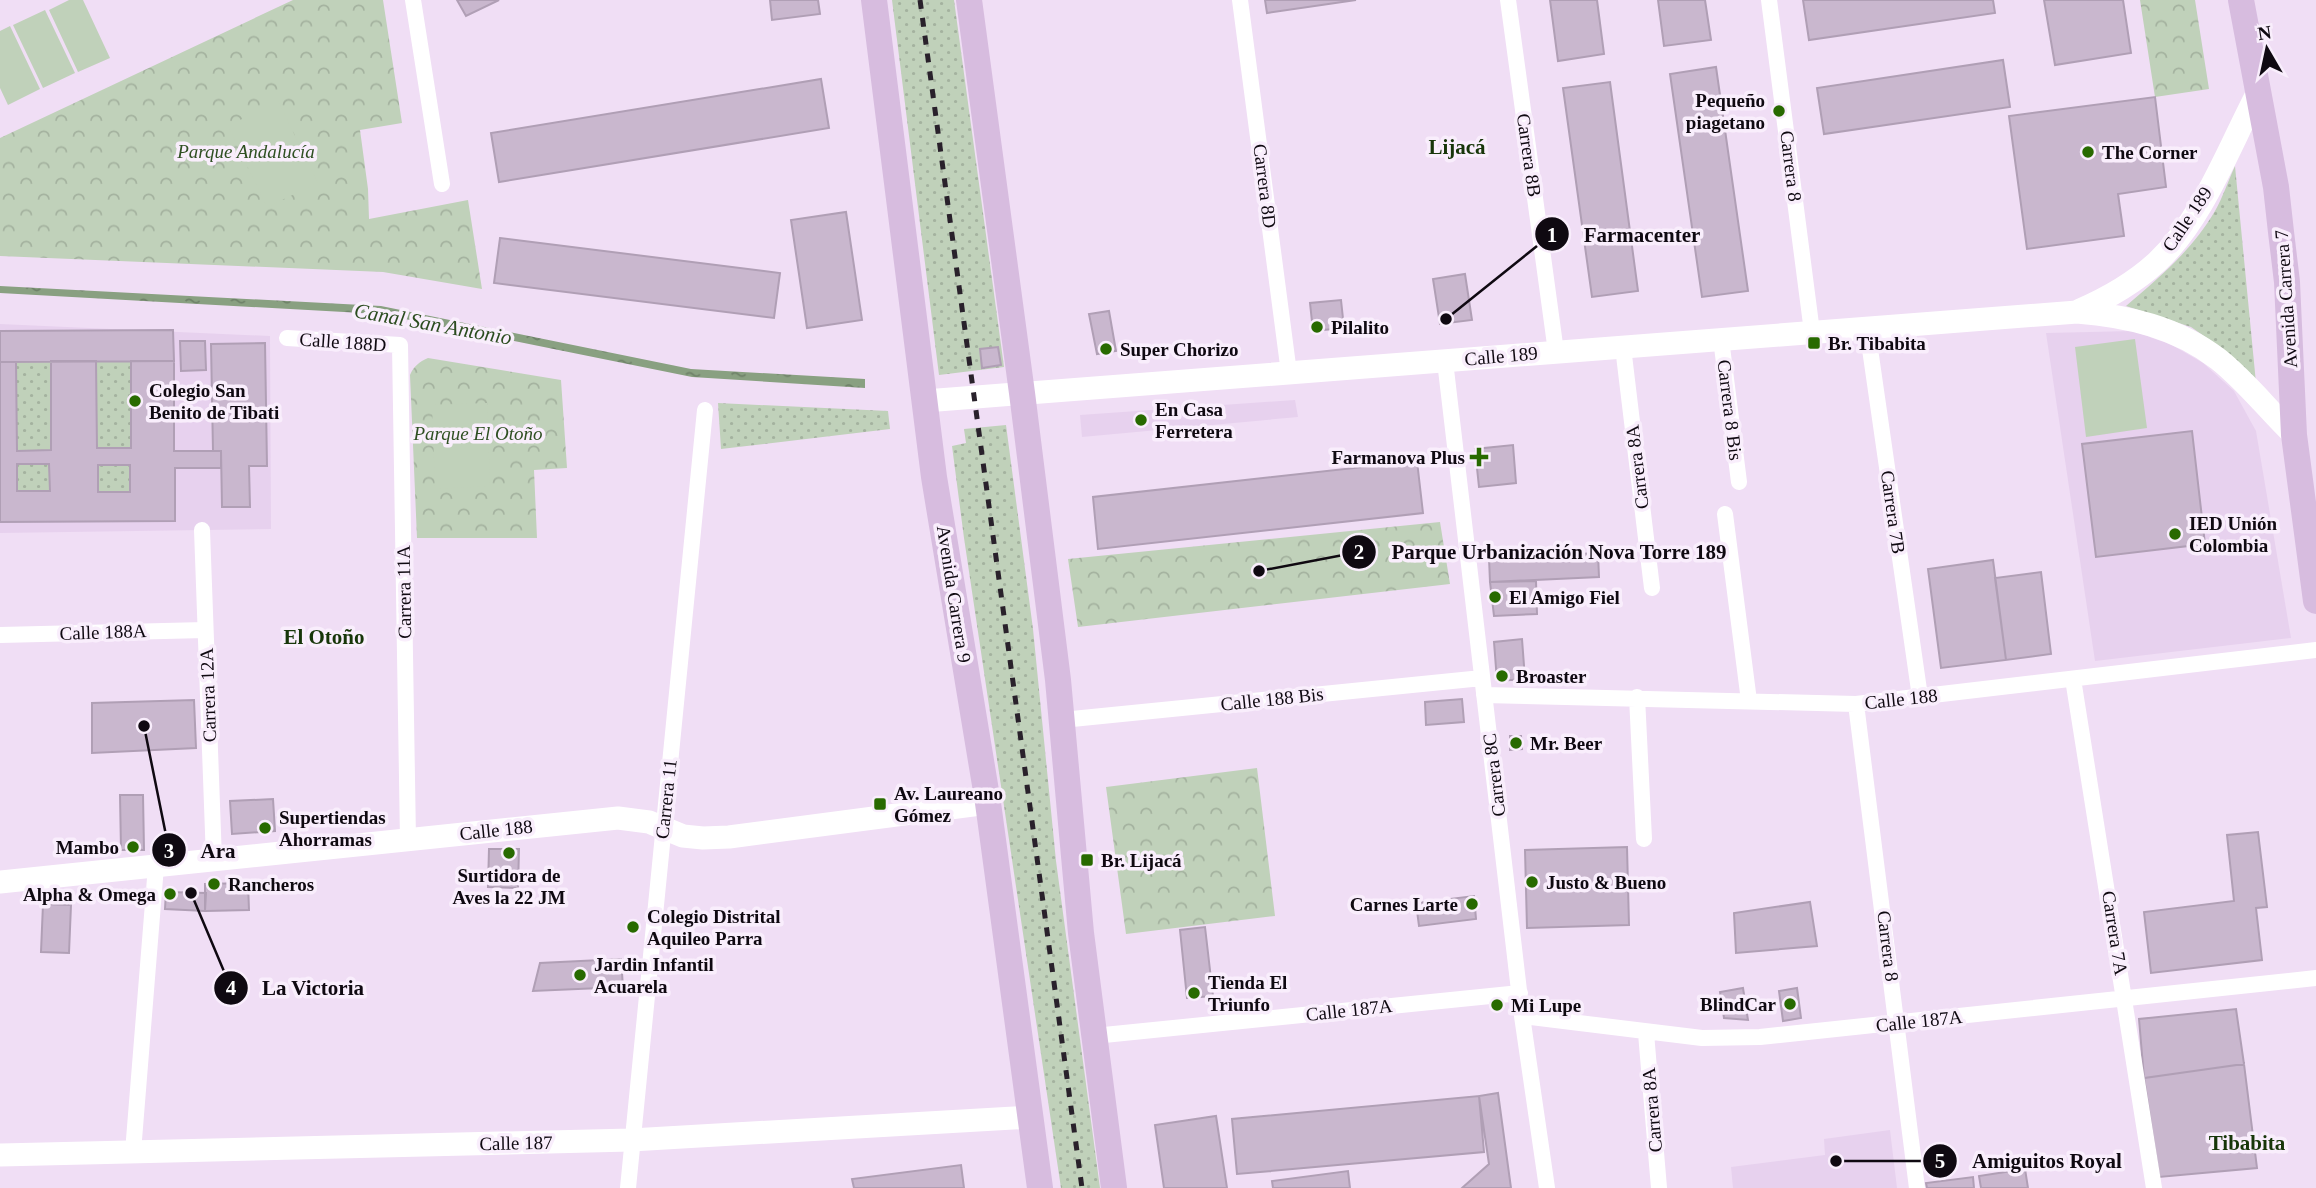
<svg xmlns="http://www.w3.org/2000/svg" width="2316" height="1188" font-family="Georgia,serif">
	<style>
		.built { fill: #e7d1ee }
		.grass { fill: url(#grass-dots) }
		.forest { fill: url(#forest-crowns) }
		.pitch { fill: #c0d1ba }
		.water { fill: url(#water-ripples) }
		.building { fill: #c9b7ce; stroke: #b09fb5; stroke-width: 2; fill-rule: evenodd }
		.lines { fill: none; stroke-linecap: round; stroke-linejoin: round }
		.street { stroke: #fff; stroke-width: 16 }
		.secondary { stroke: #fff; stroke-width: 23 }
		.primary { stroke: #d7bcdf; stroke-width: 26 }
		.rail { stroke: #29212b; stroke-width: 5; stroke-dasharray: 9 9; stroke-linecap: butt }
		.poi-dot { fill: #286a00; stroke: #f9eefc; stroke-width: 2.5 }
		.labels { text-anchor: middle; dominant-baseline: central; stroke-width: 7; stroke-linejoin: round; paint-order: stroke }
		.poi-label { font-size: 19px; font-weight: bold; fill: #0f0911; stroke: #f9eefc; text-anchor: start }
		.park-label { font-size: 19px; font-style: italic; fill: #2f5022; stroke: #f9eefc }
		.street-label { font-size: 19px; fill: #0f0911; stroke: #f9eefc }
		.neighbourhood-label { font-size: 21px; font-weight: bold; fill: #173609; stroke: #f9eefc }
		.water-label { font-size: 21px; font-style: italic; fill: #2b4c1f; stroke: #f9eefc }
		.leader { fill: none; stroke: #0f0911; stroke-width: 2.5 }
		.callout-dot { fill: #0f0911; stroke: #f9eefc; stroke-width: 2.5 }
		.mark-label { font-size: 21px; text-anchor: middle; font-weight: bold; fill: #fff }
		.callout-label { font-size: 21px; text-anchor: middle; font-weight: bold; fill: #0f0911; stroke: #f9eefc; stroke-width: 7; stroke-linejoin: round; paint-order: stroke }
	</style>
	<defs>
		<pattern id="grass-dots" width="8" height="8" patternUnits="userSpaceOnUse" patternTransform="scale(1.75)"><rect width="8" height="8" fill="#c0d1ba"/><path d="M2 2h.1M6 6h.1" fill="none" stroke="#a4b29f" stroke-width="1.8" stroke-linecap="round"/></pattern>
		<pattern id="forest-crowns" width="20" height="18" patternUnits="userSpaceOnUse" patternTransform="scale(1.75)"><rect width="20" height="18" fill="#c0d1ba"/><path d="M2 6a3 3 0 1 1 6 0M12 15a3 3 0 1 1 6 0" fill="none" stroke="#a4b29f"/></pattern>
		<pattern id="water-ripples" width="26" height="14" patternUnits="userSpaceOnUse" patternTransform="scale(1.75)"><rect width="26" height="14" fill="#89a081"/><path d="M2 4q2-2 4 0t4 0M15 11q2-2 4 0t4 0" fill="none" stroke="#6e8168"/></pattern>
	</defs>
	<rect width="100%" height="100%" fill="#f0def5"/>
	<path class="built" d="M0,324L270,336L271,529L0,533Z
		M2133,331L2172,345L2203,363L2234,391L2256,431L2291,638L2095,661L2046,333Z
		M1295,400L1298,417L1082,437L1080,415Z
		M1890,1130L1897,1188H1733L1731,1167L1825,1155L1824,1139Z"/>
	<path class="grass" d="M892,0H954L1004,367L939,375Z
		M2235,166L2256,383L2224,350L2191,327L2126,306C2159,278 2193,249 2215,211C2223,197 2228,181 2235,166Z
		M51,361V450L17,451L16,362Z
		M96,361H131V448H97Z
		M718,403L888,411L890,429L721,449Z
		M1006,425L1033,629L1056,861L1100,1188H1061L964,538L952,446L966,443L964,429Z
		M17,464H49L50,491H17Z
		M98,465H130V492H98Z"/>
	<path class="forest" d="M293,0H383L402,123L360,130L368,189L369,219L468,200L482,289L383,272L0,256V138Z
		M2140,0H2195L2209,89L2155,97Z
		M428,358L561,380L567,468L534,470L537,538H417L410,375C414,366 419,362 428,358Z
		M1440,522L1450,584L1078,627L1068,559Z
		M1257,768L1275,916L1126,934L1106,787Z"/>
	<path class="pitch" d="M69,0H83L110,58L78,72L49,10Z
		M45,10L75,73L43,88L13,25Z
		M10,26L40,89L8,105L0,88V31Z
		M278,101L318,183L267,207L228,126Z
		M2135,339L2147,428L2086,437L2075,347Z
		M487,403L490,486L435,489L432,405Z"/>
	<path class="water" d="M0,286L381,306L691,369L865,379V388L692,377L380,314L0,293Z"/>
	<path class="building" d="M457,0H499L466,16Z
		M770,0H818L820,14L772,20Z
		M1265,0H1356L1267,13Z
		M1550,0H1597L1604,54L1558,61Z
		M1658,0H1705L1711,40L1664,46Z
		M1803,0H1993L1995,13L1809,40Z
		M2044,0H2123L2131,53L2055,65Z
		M2003,60L2010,107L1824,134L1817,88Z
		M1716,67L1748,291L1702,297L1670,74Z
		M821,79L829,128L499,182L491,133Z
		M1610,82L1638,291L1592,297L1563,88Z
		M2155,97L2166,187L2118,194L2124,236L2027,249L2009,116Z
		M846,212L862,320L807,328L791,220Z
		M500,238L780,273L774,318L494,283Z
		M1465,274L1472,320L1440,324L1433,279Z
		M1341,300L1344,328L1313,331L1310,303Z
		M1109,311L1116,351L1097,354L1089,314Z
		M173,330L174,361L0,362V331Z
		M180,341H205L206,370L181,371Z
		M265,343L267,466H249L250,507H222L221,451H213L211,344Z
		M998,347L1001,365L982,368L980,349Z
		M51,361H96L97,448H131V361H174V451H221V468H175V521L0,522V362H16L17,451L51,450ZM17,464H49L50,491H17ZM98,465H130V492H98Z
		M2192,431L2205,544L2096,557L2082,444Z
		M1513,445L1516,483L1479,487L1475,449Z
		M1417,461L1423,513L1098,549L1093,497Z
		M1598,553L1599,577L1490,582L1489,558Z
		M1993,560L2006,660L1941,668L1928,569Z
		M2041,572L2051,654L2006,660L1995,578Z
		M1536,581L1537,614L1494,616L1490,582Z
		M1522,639L1525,679L1497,681L1494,642Z
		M1462,699L1464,722L1426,725L1425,702Z
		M194,700L196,748L92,753V703Z
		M1510,736H1521L1522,749L1510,750Z
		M120,795H143L144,850H121Z
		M273,799L275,831L232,834L230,801Z
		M2258,832L2267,907L2256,908L2262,960L2151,973L2144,912L2234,901L2227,835Z
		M1627,847L1629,925L1527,928L1525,850Z
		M489,849H519L518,888L488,887Z
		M248,883L249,910L205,911V884Z
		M166,892L206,893L205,911L165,909Z
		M1474,896L1476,919L1419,926L1416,903Z
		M1810,902L1817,946L1736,953L1734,913Z
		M43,904L71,905L69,953L41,952Z
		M1205,927L1213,996L1187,998L1180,930Z
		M621,959L623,987L533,991L540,963Z
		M1743,988L1748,1020L1724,1018L1720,992Z
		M1797,988L1801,1018L1783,1021L1779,991Z
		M2236,1009L2244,1064L2144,1078L2139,1019Z
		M2244,1064L2257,1168L2159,1177L2144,1078Z
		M1498,1093L1511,1188H1462L1489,1164L1479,1096Z
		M1479,1096L1484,1152L1237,1174L1232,1119Z
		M1216,1116L1227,1188H1164L1155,1125Z
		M961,1165L964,1188H854L852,1179Z
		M2025,1169L2028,1188H1981L1979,1176Z
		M1348,1171L1350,1188H1273L1272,1181Z
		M1973,1177L1974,1188H1927L1926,1183Z"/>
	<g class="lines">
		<path class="street" d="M413,0L442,184
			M1240,0L1289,373
			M1508,0L1556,352
			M1769,0L1812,332
			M1867,328L1920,697
			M287,338L400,345L408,840
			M1721,339L1739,482
			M1623,347L1652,588
			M1445,361L1522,1016L1547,1188
			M1725,514L1749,701
			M202,530L214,860
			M0,635L205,630
			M2073,679L2154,1188
			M1484,695L1856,704L2316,650
			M1637,697L1644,839
			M1856,704L1917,1188
			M1062,720L1482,678
			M1522,1016L1702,1038L1760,1037L2316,978
			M1646,1033L1659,1188
			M1094,1036L1520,993
			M133,1152L156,866
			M628,1188L705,410"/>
		<path class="secondary" d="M2080,310C2108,298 2134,283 2157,262C2203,219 2229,147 2258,92
			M925,401L2077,312C2128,316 2176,327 2218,359C2246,381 2268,410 2294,435
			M0,882L618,818L649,822L683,836L703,838L729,837L988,803
			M0,1155L631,1140L1031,1117"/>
		<path class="primary" d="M874,0L934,477L988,803L1040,1188
			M969,0L1022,393L1058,680L1081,933L1114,1188
			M2241,0L2276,187L2281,232L2287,282L2294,435L2316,601"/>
		<path class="rail" d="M920,0L1082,1188"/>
	</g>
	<g class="poi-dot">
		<circle cx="1779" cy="111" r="7"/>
		<circle cx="2088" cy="152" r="7"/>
		<circle cx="1317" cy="327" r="7"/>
		<rect x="1807" y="336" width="14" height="14" rx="3.5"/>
		<circle cx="1106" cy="349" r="7"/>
		<circle cx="135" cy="401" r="7"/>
		<circle cx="1141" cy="420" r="7"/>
		<path d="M1475.5 446.5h7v7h7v7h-7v7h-7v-7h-7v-7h7z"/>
		<circle cx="2175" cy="534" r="7"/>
		<circle cx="1495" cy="597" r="7"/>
		<circle cx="1502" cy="676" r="7"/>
		<circle cx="1516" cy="743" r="7"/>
		<rect x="873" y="797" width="14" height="14" rx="3.5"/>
		<circle cx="265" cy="828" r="7"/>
		<circle cx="133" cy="847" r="7"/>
		<circle cx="509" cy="853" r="7"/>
		<rect x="1080" y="853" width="14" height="14" rx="3.5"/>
		<circle cx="1532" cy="882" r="7"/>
		<circle cx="214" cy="884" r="7"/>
		<circle cx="170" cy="894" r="7"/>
		<circle cx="1472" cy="904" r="7"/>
		<circle cx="633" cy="927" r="7"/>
		<circle cx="580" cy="975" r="7"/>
		<circle cx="1194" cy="993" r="7"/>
		<circle cx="1790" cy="1004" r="7"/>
		<circle cx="1497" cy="1005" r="7"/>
	</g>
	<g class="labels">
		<g class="poi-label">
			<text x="1765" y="100" text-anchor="end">Pequeño<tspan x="1765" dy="22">piagetano</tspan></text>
			<text x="2102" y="152">The Corner</text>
			<text x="1331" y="327">Pilalito</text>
			<text x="1828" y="343">Br. Tibabita</text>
			<text x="1120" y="349">Super Chorizo</text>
			<text x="149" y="390">Colegio San<tspan x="149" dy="22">Benito de Tibati</tspan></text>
			<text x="1155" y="409">En Casa<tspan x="1155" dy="22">Ferretera</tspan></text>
			<text x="1465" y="457" text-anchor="end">Farmanova Plus</text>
			<text x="2189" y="523">IED Unión<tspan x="2189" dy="22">Colombia</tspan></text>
			<text x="1509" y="597">El Amigo Fiel</text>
			<text x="1516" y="676">Broaster</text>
			<text x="1530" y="743">Mr. Beer</text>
			<text x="894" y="793">Av. Laureano<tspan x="894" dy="22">Gómez</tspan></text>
			<text x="279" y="817">Supertiendas<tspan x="279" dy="22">Ahorramas</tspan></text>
			<text x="119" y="847" text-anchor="end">Mambo</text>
			<text x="1101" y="860">Br. Lijacá</text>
			<text x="509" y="875" text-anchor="middle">Surtidora de<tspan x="509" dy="22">Aves la 22 JM</tspan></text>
			<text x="1546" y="882">Justo &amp; Bueno</text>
			<text x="228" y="884">Rancheros</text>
			<text x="156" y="894" text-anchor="end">Alpha &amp; Omega</text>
			<text x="1458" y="904" text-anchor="end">Carnes Larte</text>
			<text x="647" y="916">Colegio Distrital<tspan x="647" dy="22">Aquileo Parra</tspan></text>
			<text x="594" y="964">Jardin Infantil<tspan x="594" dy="22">Acuarela</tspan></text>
			<text x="1208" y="982">Tienda El<tspan x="1208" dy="22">Triunfo</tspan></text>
			<text x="1776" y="1004" text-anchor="end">BlindCar</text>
			<text x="1511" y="1005">Mi Lupe</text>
		</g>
		<g class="park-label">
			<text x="246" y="151">Parque Andalucía</text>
			<text x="478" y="433">Parque El Otoño</text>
		</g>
		<g class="street-label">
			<text transform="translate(1529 155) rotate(82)">Carrera 8B</text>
			<text transform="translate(1791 166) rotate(83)">Carrera 8</text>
			<text transform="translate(1265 186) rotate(83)">Carrera 8D</text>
			<text transform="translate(2187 219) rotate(-56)">Calle 189</text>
			<text transform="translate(2286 299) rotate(-94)">Avenida Carrera 7</text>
			<text transform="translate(343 342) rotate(4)">Calle 188D</text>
			<text transform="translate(1501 356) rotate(-5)">Calle 189</text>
			<text transform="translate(1730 410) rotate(83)">Carrera 8 Bis</text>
			<text transform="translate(1637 467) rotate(-97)">Carrera 8A</text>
			<text transform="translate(1893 512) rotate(82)">Carrera 7B</text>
			<text transform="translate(404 592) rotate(-91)">Carrera 11A</text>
			<text transform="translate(954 594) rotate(81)">Avenida Carrera 9</text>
			<text transform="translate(103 632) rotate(-2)">Calle 188A</text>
			<text transform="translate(208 695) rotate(-92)">Carrera 12A</text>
			<text transform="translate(1272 699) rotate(-6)">Calle 188 Bis</text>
			<text transform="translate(1901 699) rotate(-6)">Calle 188</text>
			<text transform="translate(1494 775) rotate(-97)">Carrera 8C</text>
			<text transform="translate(666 799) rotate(-84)">Carrera 11</text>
			<text transform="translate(496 830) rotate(-6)">Calle 188</text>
			<text transform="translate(2115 933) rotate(81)">Carrera 7A</text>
			<text transform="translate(1888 946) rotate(83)">Carrera 8</text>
			<text transform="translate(1349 1010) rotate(-6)">Calle 187A</text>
			<text transform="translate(1919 1021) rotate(-6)">Calle 187A</text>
			<text transform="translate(1652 1110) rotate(-95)">Carrera 8A</text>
			<text transform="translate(516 1143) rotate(-1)">Calle 187</text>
		</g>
		<g class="neighbourhood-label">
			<text x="1457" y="147">Lijacá</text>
			<text x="324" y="637">El Otoño</text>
			<text x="2247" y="1143">Tibabita</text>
		</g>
		<g class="water-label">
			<text transform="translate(433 324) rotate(10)">Canal San Antonio</text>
		</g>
	</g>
	<path class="leader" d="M1446 319L1552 234M1259 571L1359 552M144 726L169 850M191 893L231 988M1836 1161L1940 1161"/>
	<g class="callout-dot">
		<circle cx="1446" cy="319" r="7"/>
		<circle cx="1259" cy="571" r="7"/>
		<circle cx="144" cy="726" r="7"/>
		<circle cx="191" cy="893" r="7"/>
		<circle cx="1836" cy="1161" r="7"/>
		<circle cx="1552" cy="234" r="18"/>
		<circle cx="1359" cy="552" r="18"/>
		<circle cx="169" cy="850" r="18"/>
		<circle cx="231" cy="988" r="18"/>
		<circle cx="1940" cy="1161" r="18"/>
	</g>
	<g class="mark-label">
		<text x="1552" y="242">1</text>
		<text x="1359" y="559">2</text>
		<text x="169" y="858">3</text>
		<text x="231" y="995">4</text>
		<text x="1940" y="1168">5</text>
	</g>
	<g class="callout-label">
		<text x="1642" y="242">Farmacenter</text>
		<text x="1559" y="559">Parque Urbanización Nova Torre 189</text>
		<text x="218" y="858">Ara</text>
		<text x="313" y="995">La Victoria</text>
		<text x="2047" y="1168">Amiguitos Royal</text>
	</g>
	<g transform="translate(2267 49) rotate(351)" stroke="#f9eefc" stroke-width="5" paint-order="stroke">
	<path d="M0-5L12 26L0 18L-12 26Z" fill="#0f0911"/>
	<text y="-10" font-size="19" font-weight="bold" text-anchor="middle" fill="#0f0911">N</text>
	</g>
</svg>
